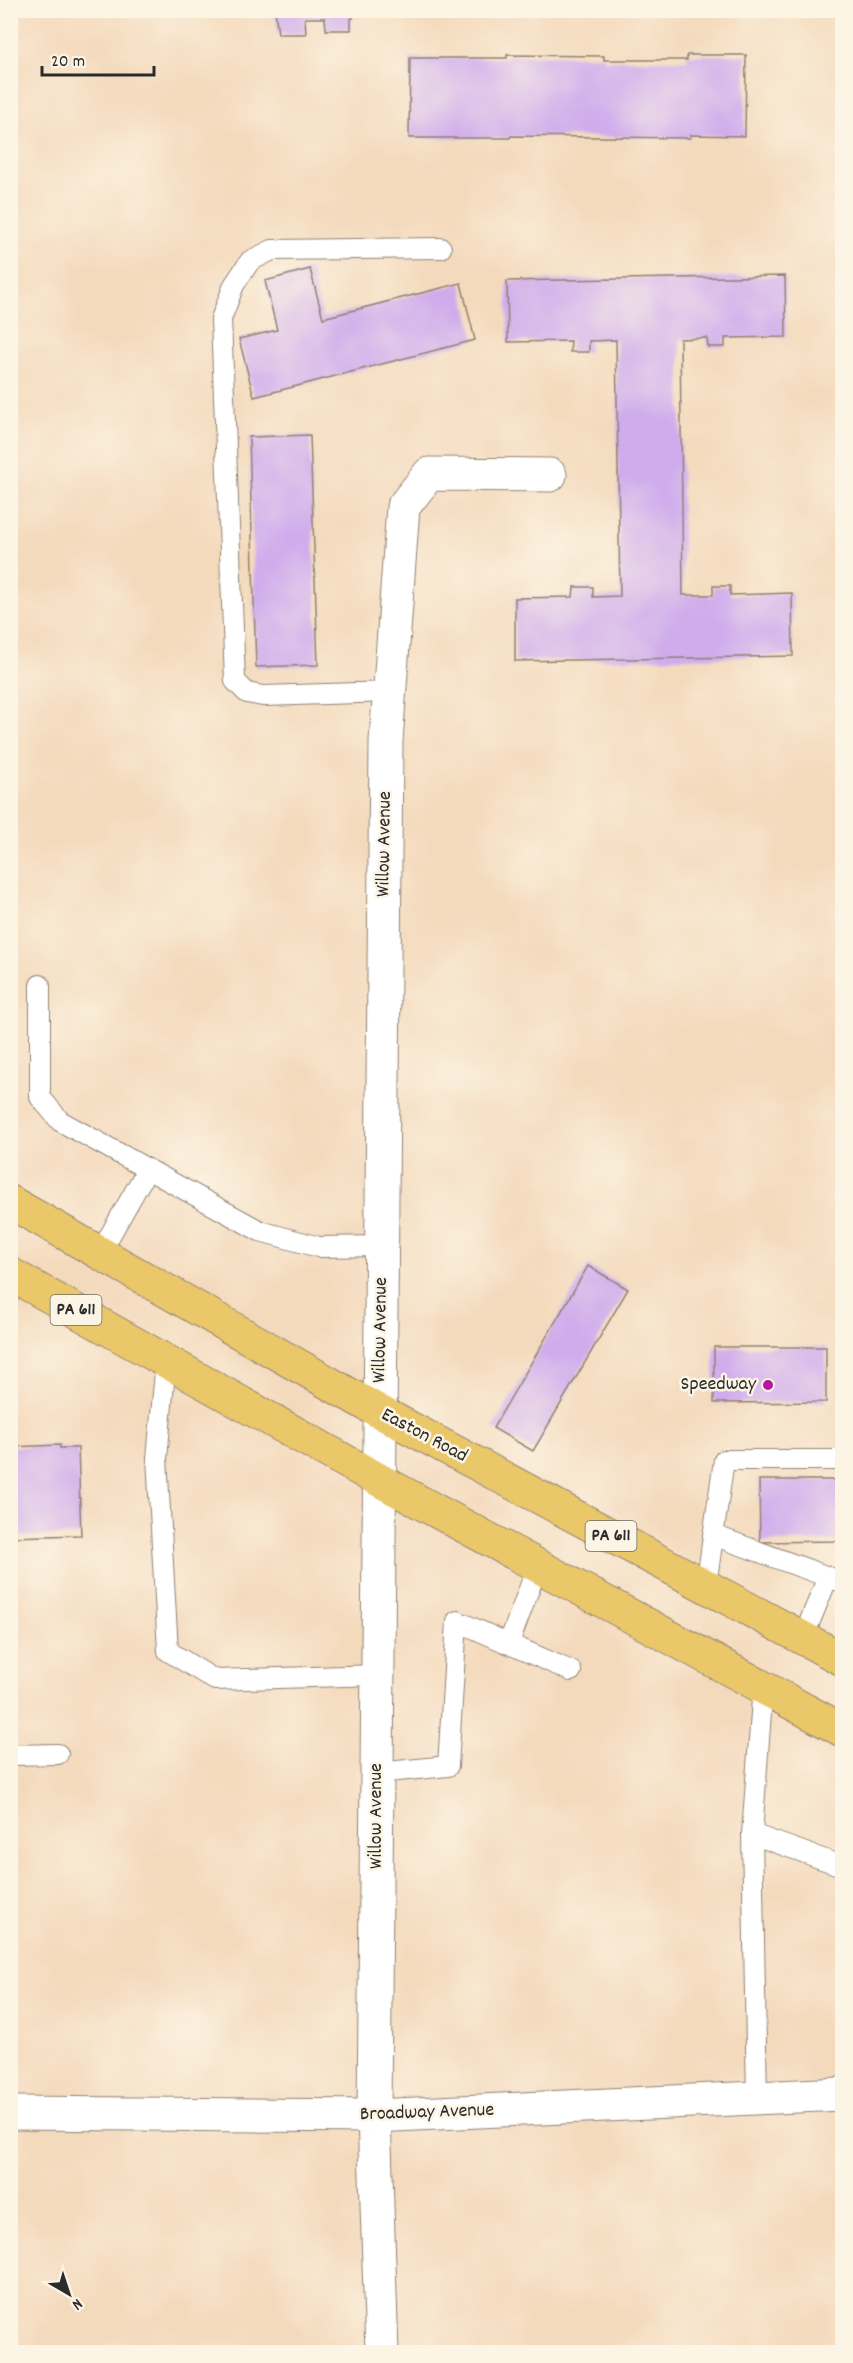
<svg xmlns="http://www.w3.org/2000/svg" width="853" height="2363" font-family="Dekko,sans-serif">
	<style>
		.building { fill: #d0acec }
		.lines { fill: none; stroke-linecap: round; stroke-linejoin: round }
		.service-casing { stroke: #908274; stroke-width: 22 }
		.minor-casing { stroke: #908274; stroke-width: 35 }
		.trunk-casing { stroke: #908274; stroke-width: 35 }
		.service { stroke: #fff; stroke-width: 20 }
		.minor { stroke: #fff; stroke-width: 33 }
		.trunk { stroke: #eac769; stroke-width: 33 }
		.poi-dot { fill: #b5179e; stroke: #fcf5e5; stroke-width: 2 }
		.labels { text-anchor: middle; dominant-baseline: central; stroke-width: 5; stroke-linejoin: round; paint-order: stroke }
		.shield { fill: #fcf5e5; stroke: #6a6863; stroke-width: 1.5 }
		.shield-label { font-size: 18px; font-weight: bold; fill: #2b2b2b }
		.street-label { font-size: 20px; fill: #2b2b2b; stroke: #fcf5e5 }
		.poi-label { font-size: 20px; fill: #2b2b2b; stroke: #fcf5e5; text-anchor: end }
	</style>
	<rect width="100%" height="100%" fill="#fcf5e5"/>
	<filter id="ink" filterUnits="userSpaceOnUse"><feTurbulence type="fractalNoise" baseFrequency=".0167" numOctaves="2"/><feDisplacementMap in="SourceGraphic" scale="12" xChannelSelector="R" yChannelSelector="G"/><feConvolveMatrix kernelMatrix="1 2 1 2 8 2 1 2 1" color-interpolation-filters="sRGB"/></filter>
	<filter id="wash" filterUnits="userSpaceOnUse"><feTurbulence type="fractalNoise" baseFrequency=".008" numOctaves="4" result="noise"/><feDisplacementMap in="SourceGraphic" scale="24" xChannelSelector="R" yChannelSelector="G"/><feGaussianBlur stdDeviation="1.35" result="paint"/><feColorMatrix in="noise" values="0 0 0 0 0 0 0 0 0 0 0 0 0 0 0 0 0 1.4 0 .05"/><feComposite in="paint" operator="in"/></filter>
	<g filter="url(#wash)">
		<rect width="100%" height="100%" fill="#f4dabd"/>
		<g id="blocks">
			<path class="building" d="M275,10H353V18L351,19V30H326L325,18H305L306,34H278Z
				M507,55L604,56V60H687V55H746L745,136L690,135V138L511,136L510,138H409L410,58H507Z
				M310,269L323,318L461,283L475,340L254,397L239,339L277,330L265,281Z
				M785,276L786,337L725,338V347H708L707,338L680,339L683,595H713V586H730V595L792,593L793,656L515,661V598L573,597L574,587H593V597L620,596L616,340L589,341V352H570L571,341L508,342L507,281Z
				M310,435L318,665L256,667L249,437Z
				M588,1266L628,1289L533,1451L493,1428Z
				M714,1347H826V1402L714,1403Z
				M60,1445V1448H78L81,1535L10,1537V1447Z
				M759,1480H842V1541L760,1542Z"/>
		</g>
	</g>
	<g filter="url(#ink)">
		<use href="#blocks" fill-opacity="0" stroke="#908274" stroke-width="1.5"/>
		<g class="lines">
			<defs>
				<path id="service" d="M390,692L263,696L247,693L235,681L221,319L234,285L250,261L272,250L441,248
					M40,985V1097L60,1121L260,1231L319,1247L382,1246
					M100,1253L147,1170
					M166,1361L157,1458L168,1651L215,1680L378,1675
					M713,1535L842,1582
					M706,1586L724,1460H842
					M803,1638L828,1577
					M509,1643L538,1565
					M10,1755L58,1754
					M377,1773L448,1766L457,1621L571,1671
					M752,1834L842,1866
					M757,2098L752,1834L763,1686"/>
				<path id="minor" d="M10,2113L374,2116L842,2094
					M382,2352L374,2116L386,741L403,507L429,474L550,475"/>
				<path id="trunk" d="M10,1202L380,1412L842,1659
					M10,1274L379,1480L842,1730"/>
			</defs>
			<use href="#service" class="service-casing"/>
			<use href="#minor" class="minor-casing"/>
			<use href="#trunk" class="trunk-casing"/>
			<use href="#service" class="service"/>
			<use href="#minor" class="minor"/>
			<use href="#trunk" class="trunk"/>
		</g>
	</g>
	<circle class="poi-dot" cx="768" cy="1385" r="6"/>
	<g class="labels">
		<g class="shield">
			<rect x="50.5" y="1295" width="51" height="30" rx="4.5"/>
			<rect x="585.5" y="1521" width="51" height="30" rx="4.5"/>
		</g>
		<g class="shield-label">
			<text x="76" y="1310">PA 611</text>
			<text x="611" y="1536">PA 611</text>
		</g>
		<g class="street-label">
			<text transform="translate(385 844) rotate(-89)">Willow Avenue</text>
			<text transform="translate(381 1330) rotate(-89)">Willow Avenue</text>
			<text transform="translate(424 1436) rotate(28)">Easton Road</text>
			<text transform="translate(377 1816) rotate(-90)">Willow Avenue</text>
			<text transform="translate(427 2113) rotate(-2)">Broadway Avenue</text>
		</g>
		<g class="poi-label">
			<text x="756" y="1385">Speedway</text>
		</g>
	</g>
	<rect width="853" height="2363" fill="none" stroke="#fcf5e5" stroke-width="36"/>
	<g transform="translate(69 2294) rotate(141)" stroke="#fcf5e5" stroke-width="4.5" paint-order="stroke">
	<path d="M0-4.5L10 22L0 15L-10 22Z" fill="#2b2b2b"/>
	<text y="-9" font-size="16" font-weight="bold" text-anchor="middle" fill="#2b2b2b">N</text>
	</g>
	<path d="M42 66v9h112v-9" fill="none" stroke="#2b2b2b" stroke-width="3"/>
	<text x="51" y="66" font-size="18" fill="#2b2b2b" stroke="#fcf5e5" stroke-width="4.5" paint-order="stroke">20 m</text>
</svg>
